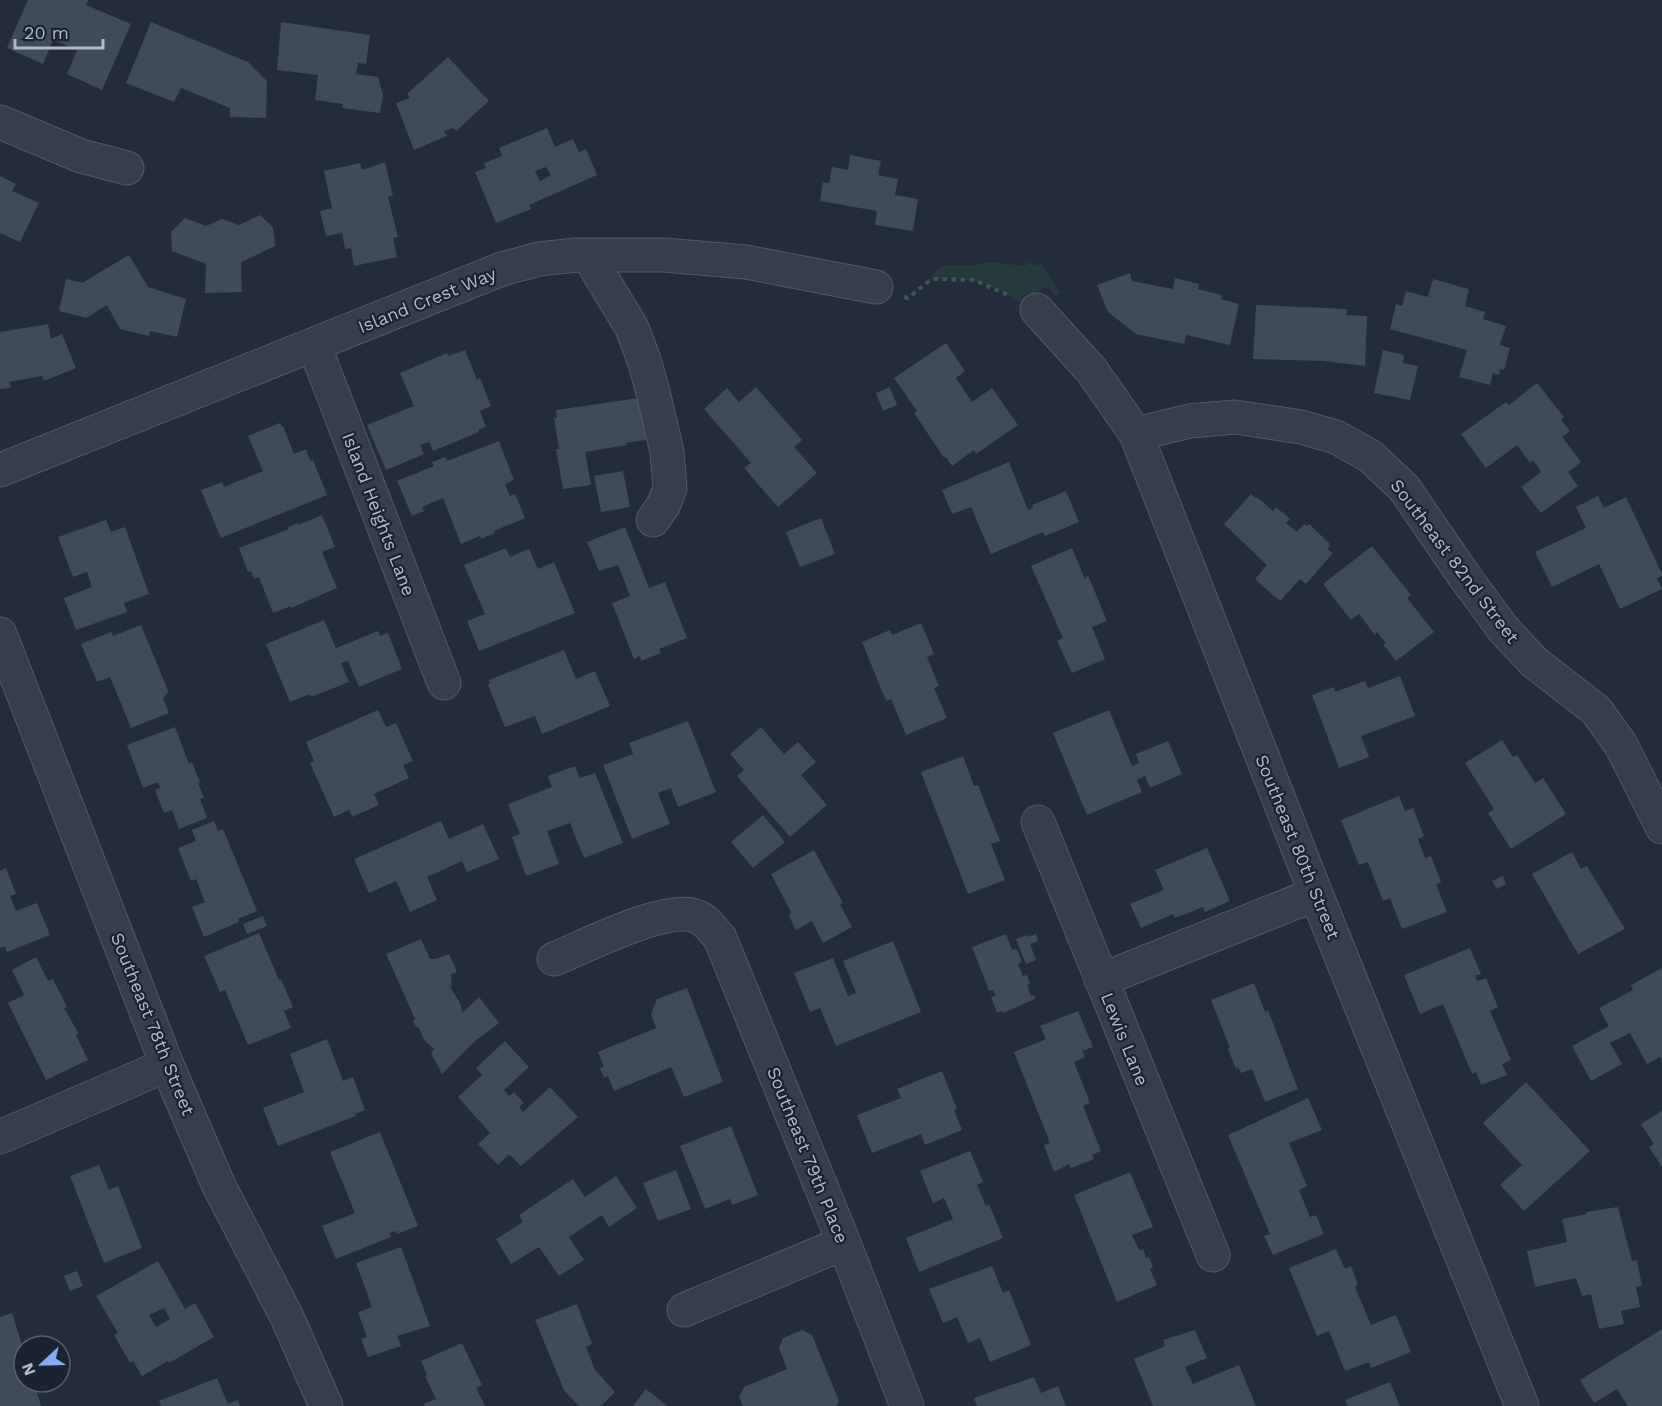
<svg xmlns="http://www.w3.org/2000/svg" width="1662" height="1406" font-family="'Work Sans',sans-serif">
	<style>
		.green { fill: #263a3e }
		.building { fill: #3f4a5b; fill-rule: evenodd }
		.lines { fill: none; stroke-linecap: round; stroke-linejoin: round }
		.minor-casing { stroke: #525967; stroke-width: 35 }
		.path { stroke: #42565a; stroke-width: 4; stroke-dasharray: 4.5 4.5; stroke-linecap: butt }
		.minor { stroke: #363e4c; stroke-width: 33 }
		.labels { text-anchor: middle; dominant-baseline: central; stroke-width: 4.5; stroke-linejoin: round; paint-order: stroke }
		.street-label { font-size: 18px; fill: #b2b9c7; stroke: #1c2330 }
	</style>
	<rect width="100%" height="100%" fill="#232c3b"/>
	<path class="green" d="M1029,261L1034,266L1041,263L1061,293L1055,296L1052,291L1046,287L1038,291L1024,306C1000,284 961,274 930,281L934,272L940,267L950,265H978L986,262L1025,266Z"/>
	<path class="building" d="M28,0H88L86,5L131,24L102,90L67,74L77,50L53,40L43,64L7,48Z
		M151,22L248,62L267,81L266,118L230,117V108L181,88L174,102L126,83Z
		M281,22L370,35L366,64L358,63L356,74L378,77L383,95L380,113L342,108L343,104L315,100L318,75L277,70Z
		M448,57L489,101L456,131L453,128L444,131L447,136L414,150L396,103L410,98L407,94Z
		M547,128L555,147L573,139L579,152L586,149L597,175L529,205L531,209L496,223L475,172L486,168L484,163L502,156L499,148ZM546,167L551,175L540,181L535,171Z
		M850,155L881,161L878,175L898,179L895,195L918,199L913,231L875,225L877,211L820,201L823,182L829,183L832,167L848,170Z
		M385,162L393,196L388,197L398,237L393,238L397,257L354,266L351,248L345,249L342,233L326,236L320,211L332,208L324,171L360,163L362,170Z
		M0,176L16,184L12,191L39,203L20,242L0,233Z
		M260,215L273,227L275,246L241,262L242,292L205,293L206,264L172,251L171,232L185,218L206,226L222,219L239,225Z
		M129,255L148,287L186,299L177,337L150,331L149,336L120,329L107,305L86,318L59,311L66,279L82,283Z
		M1130,273L1132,281L1173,289L1175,278L1199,284L1198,289L1222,295L1221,299L1239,304L1230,345L1186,335L1184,344L1136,334L1108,312L1097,285Z
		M1433,279L1469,289L1465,306L1485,312L1483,319L1506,326L1500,345L1510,348L1504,370L1500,369L1499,375L1493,373L1490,385L1459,377L1467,350L1390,329L1396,304L1402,306L1406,291L1428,297Z
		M1256,305L1347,309L1346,315L1367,316L1365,366L1323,361L1253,359Z
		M48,324L51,339L62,334L76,368L44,381L42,376L9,382L11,388L0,389V332Z
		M946,343L965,371L956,378L972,402L992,388L1018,425L976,454L974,450L952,466L946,457L944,458L914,413L917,411L894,378Z
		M465,350L477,380L480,378L491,406L480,411L486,427L478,430L479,432L433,451L429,442L420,445L424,454L386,470L367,425L414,406L400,373L447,353L448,356Z
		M1383,350L1404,355L1403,363L1418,366L1410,400L1374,393Z
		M1537,383L1564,417L1561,420L1570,431L1562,437L1581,462L1568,472L1578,486L1541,513L1521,487L1541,472L1533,460L1530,463L1517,445L1486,468L1461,434L1506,402L1509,405Z
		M756,387L802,440L794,447L817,473L778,507L744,468L751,463L704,409L727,388L739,402Z
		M890,387L897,405L883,411L876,393Z
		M639,398L646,440L626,443L627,445L585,452L591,485L563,489L556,449H559L554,418H557L556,410Z
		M280,423L282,427L283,426L294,454L306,449L310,461L313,460L327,495L221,538L201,490L222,482L224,487L263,471L248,436Z
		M499,441L514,480L505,484L510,496L515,494L525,518L494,531L495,533L481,539L480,536L461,544L443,498L422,507L424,511L412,516L397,481L434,466L432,462L445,457L447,461Z
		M1009,462L1028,510L1033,508L1032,505L1066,491L1079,522L1045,536L1043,532L991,554L971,507L952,514L942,490Z
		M623,471L630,507L601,512L594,476Z
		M1251,494L1256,498L1257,497L1273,511L1276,507L1290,519L1286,523L1297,532L1304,524L1307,526L1309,524L1330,544L1328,550L1333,553L1306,584L1300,579L1280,601L1255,579L1267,565L1224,524Z
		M1598,496L1604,508L1626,497L1662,574V576L1657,578L1662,589L1620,609L1599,564L1552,587L1535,552L1586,528L1576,507Z
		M322,515L335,547L322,552L337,588L291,608V606L273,613L259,577L254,579L251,571L248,572L239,548L289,529L288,527L297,523L298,525Z
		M821,518L835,554L800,567L786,532Z
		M106,520L111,532L125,527L149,594L124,603L127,612L76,630L64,598L92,587L87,572L73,577L58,537Z
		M625,527L649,588L665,582L687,638L659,649L661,653L641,661L640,656L634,659L612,603L630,596L618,565L599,571L587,542Z
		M1372,546L1411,595L1407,598L1434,632L1396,661L1383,644L1386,643L1377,632L1375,635L1359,614L1351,620L1323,584Z
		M506,548L510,557L529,549L538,569L554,562L575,613L479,651L467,621L485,614L464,565Z
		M1072,548L1085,579L1088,575L1107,621L1092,627L1105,659L1072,673L1057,641L1063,638L1031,566Z
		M324,620L336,648L378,631L380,636L388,633L402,669L359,687L348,661L341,663L349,682L311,697L310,694L290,702L266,644Z
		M921,623L934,654L927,657L939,686L934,688L947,718L906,735L891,699L886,701L862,642L890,630L892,635Z
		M141,625L167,688L168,692L163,698L169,713L131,728L110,677L97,682L81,644L111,632L113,636Z
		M564,650L576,679L595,671L610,706L542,734L535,716L505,727L488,685L490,684L489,680Z
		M1400,676L1415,716L1361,736L1369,757L1339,768L1312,695L1334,687L1335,692L1365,681L1368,688Z
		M378,710L386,727L396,723L413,761L403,765L409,778L374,794L379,805L352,817L349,810L334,817L310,763L314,761L306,742Z
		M1109,710L1132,766L1139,763L1136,754L1168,741L1182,774L1150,788L1145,776L1137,780L1142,792L1087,815L1053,733Z
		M688,721L716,792L678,807L671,788L658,793L670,824L632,839L603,765L633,754L629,743Z
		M175,727L189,764L192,762L200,783H198L204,798L200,799L207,818L179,829L172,810L164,813L155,790L160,788L158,782L143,788L127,745Z
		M761,727L784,754L798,742L816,762L801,775L827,805L790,837L737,776L744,770L730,754Z
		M1502,740L1513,757L1517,755L1535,783L1543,778L1566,814L1511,849L1488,813L1494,809L1465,763Z
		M963,756L974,786L978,785L1000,841L991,844L1005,880L968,894L921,772Z
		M575,766L580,778L595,773L623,843L584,858L570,823L547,831L559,864L526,876L512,837L520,834L508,804L552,787L548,776Z
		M1399,796L1405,811L1413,808L1424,836L1418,839L1425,858L1431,856L1441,882L1436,884L1447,912L1402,929L1390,898L1383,901L1368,862L1359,865L1341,820Z
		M763,815L785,842L753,868L731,842Z
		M214,821L218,831L223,829L257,911L238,919L239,922L204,937L192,907L205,902L196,879L191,881L178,848L196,841L192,830Z
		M441,821L449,839L483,824L499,859L467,872L462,861L427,877L437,900L410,912L396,881L369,893L354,859Z
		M1207,848L1230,901L1205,912L1203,907L1175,918L1173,914L1141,928L1130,904L1164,890L1155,870Z
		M814,850L843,903L840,904L852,927L823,943L812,921L796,930L789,916L791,912L771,874Z
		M1572,852L1581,869L1587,866L1625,929L1578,954L1532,874Z
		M6,868L16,894L10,896L16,911L37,903L50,935L7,952L5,946L0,948V871Z
		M1503,876L1506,884L1497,889L1492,881Z
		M263,916L267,926L247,934L243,924Z
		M259,933L279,980L281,979L293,1007L284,1011L291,1028L248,1045L225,990L220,992L204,956Z
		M1006,934L1012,950L1017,949L1022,962L1018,964L1023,976L1027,975L1030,984L1027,985L1031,996L1034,995L1035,999L1003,1013L1002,1011L997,1013L991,997L996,996L993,990L989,991L972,947Z
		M1036,934L1038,941L1030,944L1036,960L1026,964L1016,939L1027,935V937Z
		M421,939L430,959H435L449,954L457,972L451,974L452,986L449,985L461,1005L462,1013L479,997L499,1023L474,1042L442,1074L431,1053L434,1049L424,1040L419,1028L416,1027L413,1022L415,1019L386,954Z
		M893,941L921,1012L836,1046L820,1008L810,1012L794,973L833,958L848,996L856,993L843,961Z
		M1470,948L1481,974L1475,976L1477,981L1486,978L1498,1007L1490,1011L1511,1060L1502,1064L1507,1075L1481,1085L1476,1072L1472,1074L1443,1004L1420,1014L1404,975Z
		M36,957L48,981L53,979L67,1007L64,1008L79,1034L76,1035L88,1060L46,1080L8,1003L24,995L12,970Z
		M1662,968V1061L1660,1057L1647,1064L1630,1033L1610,1043L1622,1064L1591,1081L1572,1046L1609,1026L1599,1008L1633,990L1631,985Z
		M1254,983L1265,1012L1268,1010L1298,1089L1265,1102L1252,1069L1241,1073L1238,1067L1236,1069L1228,1049L1230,1048L1211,1000Z
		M687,988L723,1082L684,1097L671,1067L614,1091L608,1076L604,1078L600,1068L604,1067L598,1052L656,1028L651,1014L657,999Z
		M1078,1011L1093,1047L1082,1051L1085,1057L1074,1062L1090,1103L1083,1106L1101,1151L1092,1155L1094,1159L1071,1168L1069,1164L1054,1172L1044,1145L1050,1143L1014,1052L1046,1039L1040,1026Z
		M327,1039L343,1081L353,1077L365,1110L355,1114L356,1116L278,1146L263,1108L304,1092L290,1054Z
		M505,1041L529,1067L504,1090L509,1096L514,1092L524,1103L519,1107L523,1112L550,1087L578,1117L521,1166L509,1154L498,1165L478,1144L490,1133L458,1097L482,1075L476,1068Z
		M942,1071L957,1109L954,1110L962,1130L925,1145L921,1134L872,1153L857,1115L901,1098L897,1089Z
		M1526,1082L1590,1151L1524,1211L1500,1185L1522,1165L1483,1123Z
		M1308,1098L1322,1130L1289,1143L1307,1186L1299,1190L1310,1217L1316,1215L1324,1234L1273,1255L1264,1236L1270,1234L1228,1135Z
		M1662,1111V1167L1649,1147L1654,1144L1641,1124Z
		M731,1126L758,1195L732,1205L730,1199L705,1209L680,1146Z
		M380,1132L418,1226L397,1234L396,1231L389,1233L391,1237L336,1259L322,1226L355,1213L330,1152Z
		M970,1151L983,1182L977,1185L986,1206L989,1204L1003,1238L919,1272L906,1238L953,1219L944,1198L933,1203L920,1171Z
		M99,1165L109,1190L118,1186L142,1248L104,1263L70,1176Z
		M676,1170L691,1209L658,1221L643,1183Z
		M1130,1172L1153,1227L1132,1235L1139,1250L1143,1249L1146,1258L1149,1257L1153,1267L1150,1269L1157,1285L1117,1302L1074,1195Z
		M616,1176L637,1208L609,1227L602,1215L569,1237L584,1260L559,1276L539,1247L511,1264L496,1239L523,1222L519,1215L573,1179L585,1197Z
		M1618,1207L1632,1261L1637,1260L1642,1286L1636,1287L1640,1307L1621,1311L1624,1324L1599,1329L1591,1294L1582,1296L1576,1278L1535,1287L1527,1251L1567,1242L1562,1219L1587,1214L1586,1212Z
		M401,1247L430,1326L397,1336L401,1346L368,1357L361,1339L367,1337L358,1312L372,1307L356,1263Z
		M1336,1249L1345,1269L1351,1266L1358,1285L1355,1287L1371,1325L1396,1315L1411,1352L1371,1368L1369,1362L1345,1371L1329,1331L1317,1336L1289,1268Z
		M158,1261L185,1309L195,1303L214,1337L169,1363L168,1361L142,1376L133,1361L130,1363L114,1335L118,1333L96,1296ZM164,1308L170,1319L156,1327L149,1315Z
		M992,1266L1003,1293L1009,1290L1031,1345L990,1362L980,1338L968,1343L957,1317L943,1323L929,1289Z
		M77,1271L83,1286L70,1291L64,1276Z
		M577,1304L592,1344L586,1347L595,1370L615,1392L601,1406H579L564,1390L535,1320Z
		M12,1313L24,1351V1382H34L41,1406H0V1317Z
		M1662,1329V1406H1628L1617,1389L1594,1403L1580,1380Z
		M802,1330L812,1335L839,1401L836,1406H743L739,1397L744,1387L787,1369L779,1348L783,1338Z
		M1195,1330L1207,1358L1185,1367L1193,1384L1239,1365L1256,1406H1153L1134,1359L1165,1346L1163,1340Z
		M462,1343L482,1385L476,1388L485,1406H425L423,1404L436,1399L425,1376L427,1375L421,1361Z
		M1034,1377L1041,1393L1058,1386L1066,1406H977L974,1398Z
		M217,1378L228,1404L238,1400L240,1406H161L159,1401Z
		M1390,1382L1400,1406H1348L1345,1400Z
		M646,1389L667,1406H633Z"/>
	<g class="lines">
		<defs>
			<path id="minor" d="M0,122L81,156L127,168
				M588,255L632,328L644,360L653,392L667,452L670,488L664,504L653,520
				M1037,310L1092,371L1136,434L1316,894L1522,1406
				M314,345L444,683
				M1136,434L1190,421L1235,417L1301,427L1336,437L1370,456L1404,488L1465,577L1504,630L1534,662L1596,710L1621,745L1662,827
				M0,470L502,269L539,259L577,255H664L746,262L876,287
				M0,634L167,1065L219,1186L287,1317L326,1406
				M1038,822L1213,1255
				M554,959C586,946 660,908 692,915C704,917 712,929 720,938L844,1243L907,1406
				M1101,980L1316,894
				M0,1137L167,1065
				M684,1310L844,1243"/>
		</defs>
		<use href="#minor" class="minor-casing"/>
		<path class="path" d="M904,297L908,298L929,281L936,279L974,280L1010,296"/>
		<use href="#minor" class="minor"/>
	</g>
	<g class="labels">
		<g class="street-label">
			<text transform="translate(427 300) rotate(-22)">Island Crest Way</text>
			<text transform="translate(379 514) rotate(69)">Island Heights Lane</text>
			<text transform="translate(1455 561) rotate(53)">Southeast 82nd Street</text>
			<text transform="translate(1298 847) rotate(68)">Southeast 80th Street</text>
			<text transform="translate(153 1024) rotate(68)">Southeast 78th Street</text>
			<text transform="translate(1125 1039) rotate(68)">Lewis Lane</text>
			<text transform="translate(808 1155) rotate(68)">Southeast 79th Place</text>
		</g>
	</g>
	<g transform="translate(42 1364) rotate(248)"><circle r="28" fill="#1c2330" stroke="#585f6c" stroke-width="1.5"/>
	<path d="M0-4.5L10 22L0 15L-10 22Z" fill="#86acf8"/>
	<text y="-9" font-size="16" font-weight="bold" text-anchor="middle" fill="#b2b9c7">N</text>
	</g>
	<path d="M15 39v9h88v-9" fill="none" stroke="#b2b9c7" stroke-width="3"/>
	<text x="24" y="39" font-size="18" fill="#b2b9c7" stroke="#1c2330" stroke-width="4.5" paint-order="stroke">20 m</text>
</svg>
